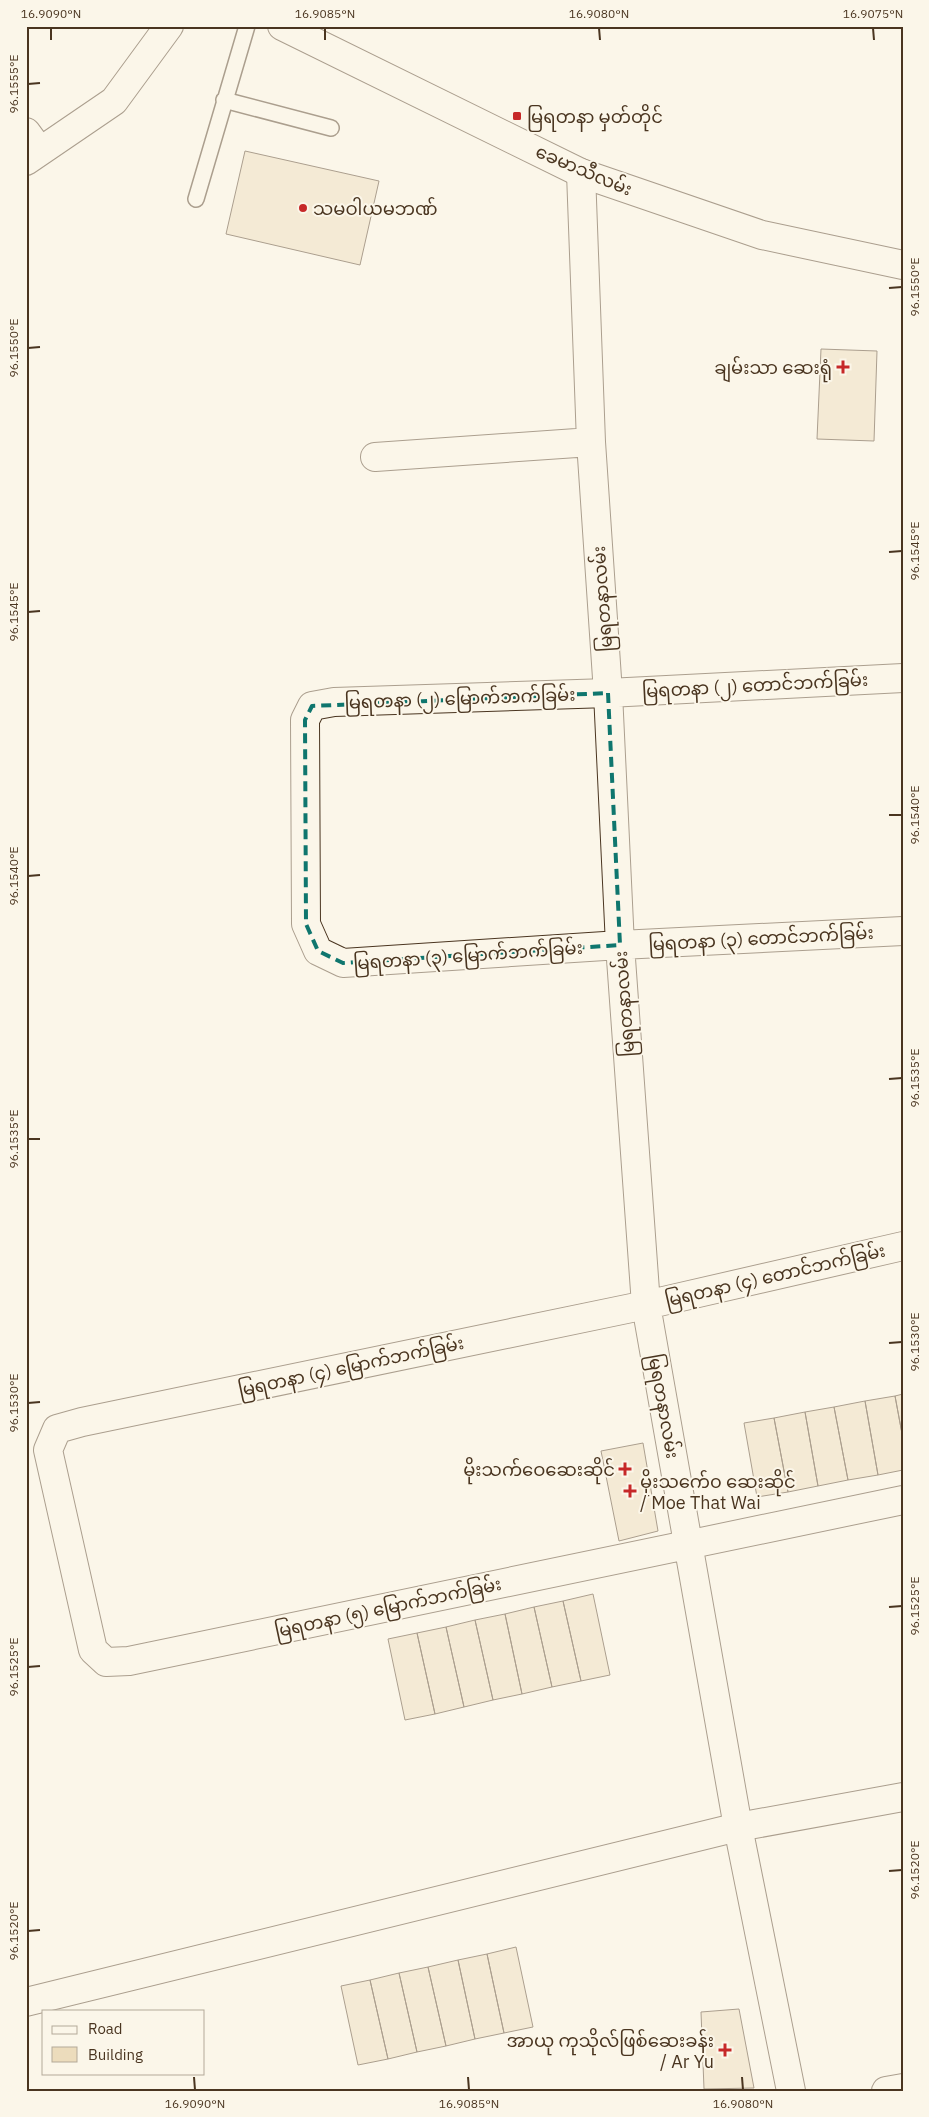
<svg xmlns="http://www.w3.org/2000/svg" width="929" height="2117" font-family="'IBM Plex Sans','Noto Sans Myanmar',sans-serif">
	<style>
		.building { fill: #ecdcbc; stroke: #4a3520 }
		.lines { fill: none; stroke-linecap: round; stroke-linejoin: round }
		.service-casing { stroke: #4a3520; stroke-width: 18 }
		.minor-casing { stroke: #4a3520; stroke-width: 30 }
		.tertiary-casing { stroke: #4a3520; stroke-width: 30 }
		.secondary-casing { stroke: #4a3520; stroke-width: 30 }
		.service { stroke: #fbf6e9; stroke-width: 15 }
		.minor { stroke: #fbf6e9; stroke-width: 28 }
		.tertiary { stroke: #fbf6e9; stroke-width: 28 }
		.secondary { stroke: #fbf6e9; stroke-width: 28 }
		.marked { fill: none; stroke: #0f766e; stroke-width: 4; stroke-dasharray: 10 6; stroke-linejoin: round }
		.ticks { fill: none; stroke: #4a3520; stroke-width: 2 }
		.poi-dot { fill: #c62828; stroke: #fbf6e9; stroke-width: 2 }
		.labels { text-anchor: middle; dominant-baseline: central; stroke-width: 4; stroke-linejoin: round; paint-order: stroke }
		.poi-label { font-size: 18px; fill: #4a3520; stroke: #fbf6e9; text-anchor: start }
		.street-label { font-size: 18px; fill: #4a3520; stroke: #fbf6e9 }
		.neatline { fill: none; stroke: #4a3520; stroke-width: 2 }
		.ticks-label { font-size: 12px; text-anchor: middle; fill: #4a3520 }
	</style>
	<rect width="100%" height="100%" fill="#fbf6e9"/>
	<path class="building" d="M245,151L379,181L360,265L226,234Z
		M821,349L877,351L874,441L817,439Z
		M903,1394V1439L895,1396Z
		M895,1396L903,1439V1470L878,1475L865,1401Z
		M865,1401L878,1475L848,1480L834,1407Z
		M834,1407L848,1480L818,1486L805,1412Z
		M805,1412L818,1486L788,1492L774,1418Z
		M774,1418L788,1492L757,1497L744,1423Z
		M643,1443L658,1531L619,1541L601,1451Z
		M593,1594L610,1675L581,1681L563,1601Z
		M563,1601L581,1681L552,1687L534,1607Z
		M534,1607L552,1687L522,1694L505,1614Z
		M505,1614L522,1694L493,1700L475,1620Z
		M475,1620L493,1700L464,1707L446,1627Z
		M446,1627L464,1707L435,1714L417,1633Z
		M417,1633L435,1714L405,1720L388,1639Z
		M516,1947L533,2027L504,2033L487,1954Z
		M487,1954L504,2033L475,2039L458,1960Z
		M458,1960L475,2039L446,2046L428,1967Z
		M428,1967L446,2046L417,2052L399,1973Z
		M399,1973L417,2052L388,2059L370,1980Z
		M370,1980L388,2059L358,2065L341,1986Z
		M739,2009L754,2088L704,2089L701,2012Z"/>
	<g class="lines">
		<defs>
			<path id="service" d="M224,100L331,128
				M196,199L247,26"/>
			<path id="minor" d="M26,132L40,151
				M26,161L114,101L169,26
				M581,173L591,442L608,693L620,945L646,1305L738,1827L791,2091
				M375,457L591,442
				M903,678L608,693L334,702L312,706L305,720L306,924L318,951L343,963L620,945L903,931
				M903,1246L646,1305L82,1422L57,1429L48,1450L93,1650L106,1662L129,1661L903,1500
				M886,2091L903,2088"/>
			<path id="tertiary" d="M26,2002L738,1827L903,1797"/>
			<path id="secondary" d="M282,26L581,173L762,235L903,265"/>
		</defs>
		<use href="#service" class="service-casing"/>
		<use href="#minor" class="minor-casing"/>
		<use href="#tertiary" class="tertiary-casing"/>
		<use href="#secondary" class="secondary-casing"/>
		<use href="#service" class="service"/>
		<use href="#minor" class="minor"/>
		<use href="#tertiary" class="tertiary"/>
		<use href="#secondary" class="secondary"/>
	</g>
	<path d="M0 0H929V2117H0ZM608,693L620,945L343,963L318,951L306,924L305,720L312,706Z" fill="#fbf6e9" fill-opacity=".55" fill-rule="evenodd"/>
	<path class="marked" d="M608,693L620,945L343,963L318,951L306,924L305,720L312,706Z"/>
	<path class="ticks" d="M51,28V40M325,28V40M599,28L600,40M873,28L874,40M28,84L40,83M889,288L902,287M28,348L40,347M889,552L902,551M28,612L40,611M889,815H902M28,876L40,875M889,1079L902,1078M28,1139H40M889,1343L902,1342M28,1403L40,1402M889,1607L902,1606M28,1667L40,1666M889,1871L902,1870M28,1931L40,1930M194,2077L195,2090M468,2077L469,2090M742,2077L743,2090"/>
	<g class="poi-dot">
		<rect x="512" y="111" width="10" height="10" rx="2.5"/>
		<circle cx="303" cy="208" r="5"/>
		<path d="M840.5 359.5h5v5h5v5h-5v5h-5v-5h-5v-5h5z"/>
		<path d="M622.5 1461.5h5v5h5v5h-5v5h-5v-5h-5v-5h5z"/>
		<path d="M627.5 1483.5h5v5h5v5h-5v5h-5v-5h-5v-5h5z"/>
		<path d="M722.5 2042.5h5v5h5v5h-5v5h-5v-5h-5v-5h5z"/>
	</g>
	<g class="labels">
		<g class="poi-label">
			<text x="527" y="116">မြရတနာ မှတ်တိုင်</text>
			<text x="313" y="208">သမဝါယမဘဏ်</text>
			<text x="832" y="367" text-anchor="end">ချမ်းသာ ဆေးရုံ</text>
			<text x="615" y="1469" text-anchor="end">မိုးသက်ဝေဆေးဆိုင်</text>
			<text x="640" y="1481">မိုးသက်ေ၀ ဆေးဆိုင်<tspan x="640" dy="21">/ Moe That Wai</tspan></text>
			<text x="714" y="2040" text-anchor="end">အာယု ကုသိုလ်ဖြစ်ဆေးခန်း<tspan x="714" dy="21">/ Ar Yu</tspan></text>
		</g>
		<g class="street-label">
			<text transform="translate(584 170) rotate(23)">ခေမာသီလမ်း</text>
			<text transform="translate(602 599) rotate(-94)">မြရတနာလမ်း</text>
			<text transform="translate(755 685) rotate(-3)">မြရတနာ (၂) တောင်ဘက်ခြမ်း</text>
			<text transform="translate(460 698) rotate(-2)">မြရတနာ (၂) မြောက်ဘက်ခြမ်း</text>
			<text transform="translate(761 938) rotate(-3)">မြရတနာ (၃) တောင်ဘက်ခြမ်း</text>
			<text transform="translate(468 955) rotate(-4)">မြရတနာ (၃) မြောက်ဘက်ခြမ်း</text>
			<text transform="translate(624 1004) rotate(-94)">မြရတနာလမ်း</text>
			<text transform="translate(775 1275) rotate(-13)">မြရတနာ (၄) တောင်ဘက်ခြမ်း</text>
			<text transform="translate(351 1366) rotate(-12)">မြရတနာ (၄) မြောက်ဘက်ခြမ်း</text>
			<text transform="translate(664 1406) rotate(80)">မြရတနာလမ်း</text>
			<text transform="translate(388 1607) rotate(-12)">မြရတနာ (၅) မြောက်ဘက်ခြမ်း</text>
		</g>
	</g>
	<rect width="929" height="2117" fill="none" stroke="#fbf6e9" stroke-width="55"/>
	<rect x="42" y="2010" width="162" height="65" fill="#fbf6e9" stroke="#b4a999"/>
	<rect x="52" y="2026" width="25" height="8" fill="#fbf6e9" stroke="#b4a999"/>
	<text x="88" y="2034" font-size="15" fill="#4a3520">Road</text>
	<rect x="52" y="2047" width="25" height="15" fill="#ecdcbc" stroke="#b4a999"/>
	<text x="88" y="2060" font-size="15" fill="#4a3520">Building</text>
	<rect x="28" y="28" width="874" height="2062" class="neatline"/>
	<g class="ticks-label">
		<text x="51" y="18">16.9090°N</text>
		<text x="325" y="18">16.9085°N</text>
		<text x="599" y="18">16.9080°N</text>
		<text x="873" y="18">16.9075°N</text>
		<text transform="translate(14 84) rotate(-90)" y="4">96.1555°E</text>
		<text transform="translate(915 287) rotate(-90)" y="4">96.1550°E</text>
		<text transform="translate(14 348) rotate(-90)" y="4">96.1550°E</text>
		<text transform="translate(915 551) rotate(-90)" y="4">96.1545°E</text>
		<text transform="translate(14 612) rotate(-90)" y="4">96.1545°E</text>
		<text transform="translate(915 815) rotate(-90)" y="4">96.1540°E</text>
		<text transform="translate(14 876) rotate(-90)" y="4">96.1540°E</text>
		<text transform="translate(915 1078) rotate(-90)" y="4">96.1535°E</text>
		<text transform="translate(14 1139) rotate(-90)" y="4">96.1535°E</text>
		<text transform="translate(915 1342) rotate(-90)" y="4">96.1530°E</text>
		<text transform="translate(14 1403) rotate(-90)" y="4">96.1530°E</text>
		<text transform="translate(915 1606) rotate(-90)" y="4">96.1525°E</text>
		<text transform="translate(14 1667) rotate(-90)" y="4">96.1525°E</text>
		<text transform="translate(915 1870) rotate(-90)" y="4">96.1520°E</text>
		<text transform="translate(14 1931) rotate(-90)" y="4">96.1520°E</text>
		<text x="195" y="2108">16.9090°N</text>
		<text x="469" y="2108">16.9085°N</text>
		<text x="743" y="2108">16.9080°N</text>
	</g>
</svg>
